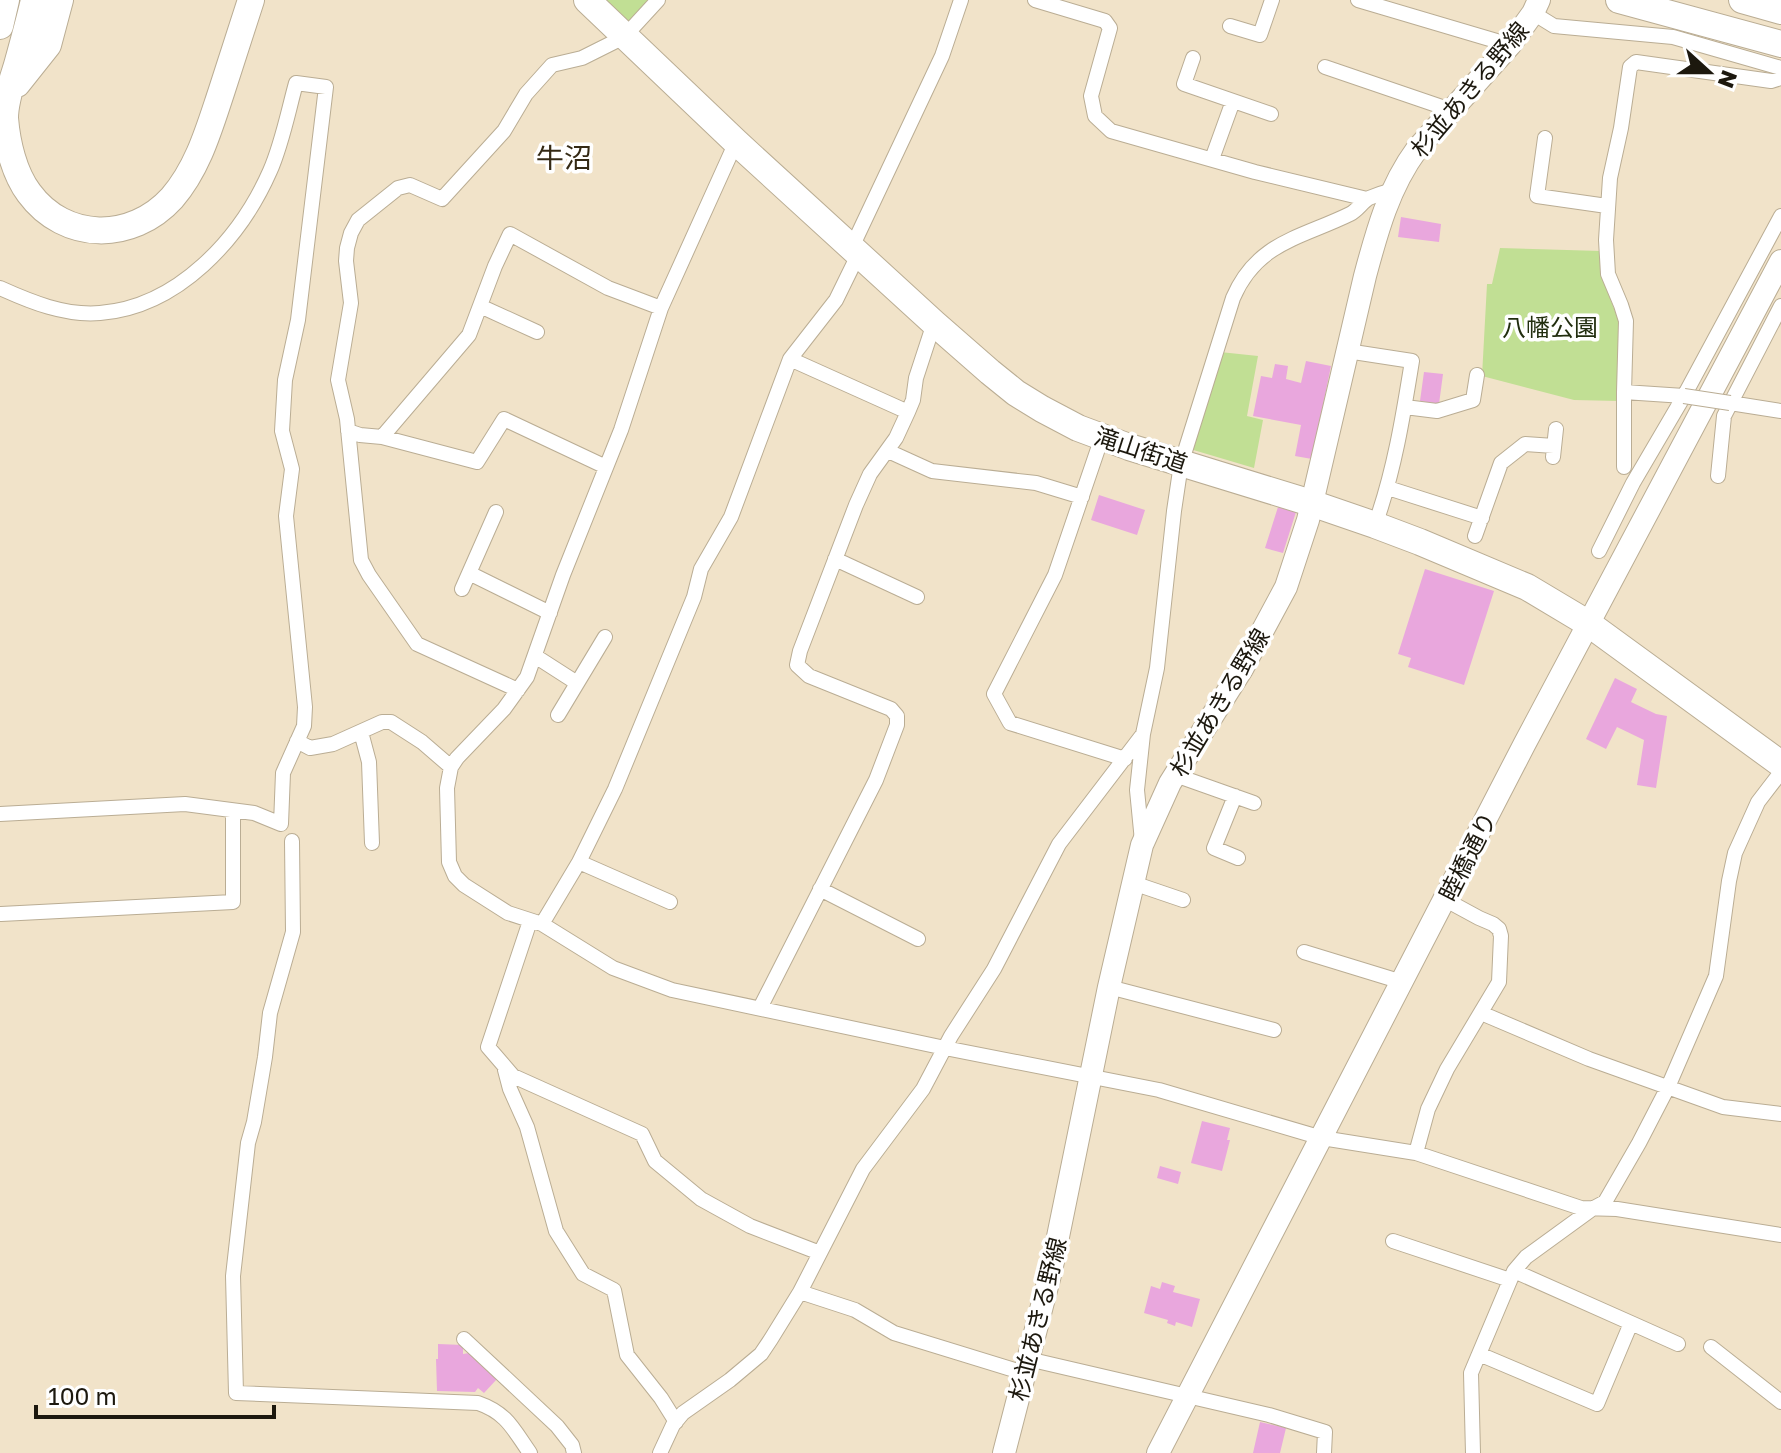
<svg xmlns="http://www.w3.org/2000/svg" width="1781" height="1453" font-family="'Golos Text','Noto Sans JP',sans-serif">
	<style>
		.green { fill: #c1df94 }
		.building { fill: #e9a7dd }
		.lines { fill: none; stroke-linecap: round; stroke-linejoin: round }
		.street-casing { stroke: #baad94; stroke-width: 16 }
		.primary-casing { stroke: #baad94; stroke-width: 24 }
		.highway-casing { stroke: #baad94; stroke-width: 28 }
		.street { stroke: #fff; stroke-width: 14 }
		.primary { stroke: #fff; stroke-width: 22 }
		.highway { stroke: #fff; stroke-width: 26 }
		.street-bridge-casing { stroke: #baad94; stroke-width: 16; stroke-linecap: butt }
		.street-bridge { stroke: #fff; stroke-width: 14 }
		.labels { text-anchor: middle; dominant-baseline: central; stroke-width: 7; stroke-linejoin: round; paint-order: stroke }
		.street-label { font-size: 24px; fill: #1c180e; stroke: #fff }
		.park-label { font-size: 24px; fill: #222e0f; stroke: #fff }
		.quarter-label { font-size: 28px; fill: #342914; stroke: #fff }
	</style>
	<rect width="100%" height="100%" fill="#f1e3c9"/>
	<path class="green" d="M602,0H650L627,26Z
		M1500,248L1601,251L1603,280L1620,324L1619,401L1574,400L1482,376L1487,284H1492Z
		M1220,352L1258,356L1247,416L1263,420L1254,468L1190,449Z"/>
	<path class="building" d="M1401,217L1441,224L1439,242L1398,237Z
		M1306,361L1331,366L1312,459L1295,456L1301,425L1253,416L1261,376L1272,378L1275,364L1288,366L1286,379L1301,383Z
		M1424,372L1443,374L1439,404L1420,401Z
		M1099,495L1145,510L1137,535L1091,520Z
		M1278,507L1296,512L1283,553L1265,548Z
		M1425,569L1494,591L1464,685L1408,667L1411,658L1398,654Z
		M1615,678L1637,689L1631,702L1656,714L1667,716L1656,788L1637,785L1644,740L1617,727L1606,749L1586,739Z
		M1202,1121L1230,1128L1227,1140H1230L1222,1171L1191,1163Z
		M1160,1166L1181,1172L1178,1184L1157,1178Z
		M1162,1282L1175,1286L1173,1292L1200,1299L1192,1327L1176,1322L1175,1326L1167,1323L1168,1320L1144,1313L1151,1286L1160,1289Z
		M438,1344L463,1345V1354L469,1353L497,1379L484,1393L478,1388L475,1392L437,1391L436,1359H438Z
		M1260,1422L1286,1428L1280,1453H1253Z"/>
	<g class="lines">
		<defs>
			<path id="street" d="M1035,0L1105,21L1110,28L1091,96L1095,116L1111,131L1255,172L1367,199
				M1358,0L1510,45
				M1533,13L1554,26L1673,37L1781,68
				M1230,26L1260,35L1272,0
				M1193,58L1184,84L1271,114
				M1325,67L1451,110
				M1545,138L1537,196L1607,206
				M736,142L661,308L621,430L563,575L527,677L504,709L457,758L451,767L447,788L449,862L455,876L464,885L508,913L542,924L613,968L672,990L945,1048L1159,1090L1322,1138L1416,1153L1581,1208L1617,1209L1781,1235
				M1212,159L1233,101
				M852,247L942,56L961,0
				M0,288C31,302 65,316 100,313C178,307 240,239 270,171C282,144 288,112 296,83L326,87L298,320L285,380L282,431L292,469L286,516L305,707L304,726L283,773L281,824L254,813L185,804L0,814
				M480,306L537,332
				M1347,351L1412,361C1403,417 1394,472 1375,525
				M790,359L908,412
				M1624,392V467
				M1684,396L1624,392L1626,321L1621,305L1608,274L1606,240L1610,178L1621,128L1630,67L1636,62L1771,81L1781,78
				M1730,403L1781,411
				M1405,407L1437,411L1473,400L1477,375
				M348,431L360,435L382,437L477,462L504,419L606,467
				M382,437L469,335L495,266L510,234L608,288L661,308
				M1102,437L1055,575L994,694L1010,723L1125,759
				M888,451L932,471L1036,483L1082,497
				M1553,457L1556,429
				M1718,476L1724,416L1781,306
				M1388,488L1482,518
				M1475,536L1501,463L1525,444L1554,446
				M1599,551L1633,483L1684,396L1781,216
				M835,559L917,597
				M469,573L550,613
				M462,589L496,512
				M535,656L577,683
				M518,690L417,644L369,575L361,560L347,419L338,380L351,303L346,261L347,248L351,233L358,220L398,188L410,185L442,199L504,131L526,94L552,65L582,58L624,37L658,0
				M558,715L605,637
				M361,732L369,762L372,843
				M297,741L310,748L333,744L382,722H391L422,742L451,767
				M1175,775L1254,803
				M1235,796L1214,848L1238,858
				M292,841L293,932L270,1013L265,1057L254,1122L248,1143L233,1276L236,1393L478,1403C507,1413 513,1429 530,1453
				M1142,841L1137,790L1143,734L1157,668L1174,511L1181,464L1233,298C1257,242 1301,238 1350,214C1358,210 1362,202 1369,198C1376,195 1385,192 1393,190
				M579,862L670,902
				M1133,883L1183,900
				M820,889L918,939
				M1,914L233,902V811
				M530,921L488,1047L513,1076L642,1134L655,1161L701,1199L750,1226L820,1253
				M542,924L579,862L615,789L694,597L701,569L731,517L790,359L836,300L859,253
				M1304,952L1402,982
				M1109,987L1274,1030
				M760,1008L876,780L897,725V716L891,709L809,676L797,665L800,651L856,505L870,474L896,438L908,412L913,400L916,378L934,323
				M1481,1013L1589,1059L1723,1107L1781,1114
				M505,1070L510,1089L527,1127L556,1231L583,1274L614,1290L627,1355L661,1398L676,1422
				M1416,1153L1428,1109L1447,1069L1499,982L1501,936L1499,929L1493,924L1479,918L1444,899
				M1393,1241L1510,1280
				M800,1292L855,1310L894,1333L1024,1373
				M1631,1323L1678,1344
				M464,1339L557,1426L572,1445L574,1453
				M1711,1347L1781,1402
				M1479,1354L1597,1404L1631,1323L1514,1271
				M1028,1359L1269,1415L1325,1432L1324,1453
				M660,1453L673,1425L683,1413L730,1380L761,1354L771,1339L800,1292L863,1169L923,1089L951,1036L994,969L1059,844L1143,734
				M1473,1453L1471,1373L1514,1271L1526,1257L1592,1209L1605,1202L1639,1143L1668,1087L1716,976L1729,881L1735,853L1758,802L1781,772"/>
			<path id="primary" d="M1004,1453L1051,1271L1109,987L1142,845L1170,783L1242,669L1286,587L1308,520L1365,276C1377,231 1389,187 1417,149L1510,45L1533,13L1539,0
				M1158,1453L1524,745L1781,261"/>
			<path id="highway" d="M34,0C29,22 23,43 17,65C12,82 5,100 5,118C7,143 14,173 29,193C65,242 132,242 172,198C198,168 209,129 221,93C231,62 241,31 251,0
				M587,0L736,142L934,323L990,372L1016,393L1042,409L1078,428L1129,447L1311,503L1375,525L1420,542L1527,587L1589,624L1781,764
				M1619,0L1781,44
				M1742,0L1781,11
				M0,26L6,0
				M17,84L48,45L60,0"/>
		</defs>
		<use href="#street" class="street-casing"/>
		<use href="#primary" class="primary-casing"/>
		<use href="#highway" class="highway-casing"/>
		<use href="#street" class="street"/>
		<use href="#primary" class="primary"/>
		<use href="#highway" class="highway"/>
		<defs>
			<path id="street-bridge" d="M1684,396L1730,403"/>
		</defs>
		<use href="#street-bridge" class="street-bridge-casing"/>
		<use href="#street-bridge" class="street-bridge"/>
	</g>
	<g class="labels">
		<g class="street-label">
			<text transform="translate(1469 89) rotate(-50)">杉並あきる野線</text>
			<text transform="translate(1141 449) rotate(18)">滝山街道</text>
			<text transform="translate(1219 702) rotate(-59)">杉並あきる野線</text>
			<text transform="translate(1467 856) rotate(-63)">睦橋通り</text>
			<text transform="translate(1037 1319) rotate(-76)">杉並あきる野線</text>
		</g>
		<g class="park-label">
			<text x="1550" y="326">八幡公園</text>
		</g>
		<g class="quarter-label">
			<text x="564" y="157">牛沼</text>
		</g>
	</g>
	<g transform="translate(1709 72) rotate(111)" stroke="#ffffff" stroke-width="6" paint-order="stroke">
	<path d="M0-6L14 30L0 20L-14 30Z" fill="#1c180e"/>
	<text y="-12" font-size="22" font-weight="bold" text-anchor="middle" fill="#1c180e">N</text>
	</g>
	<path d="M36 1405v12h238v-12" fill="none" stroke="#1c180e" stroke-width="4"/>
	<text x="48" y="1405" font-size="24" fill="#1c180e" stroke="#ffffff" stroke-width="6" paint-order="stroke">100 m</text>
</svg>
